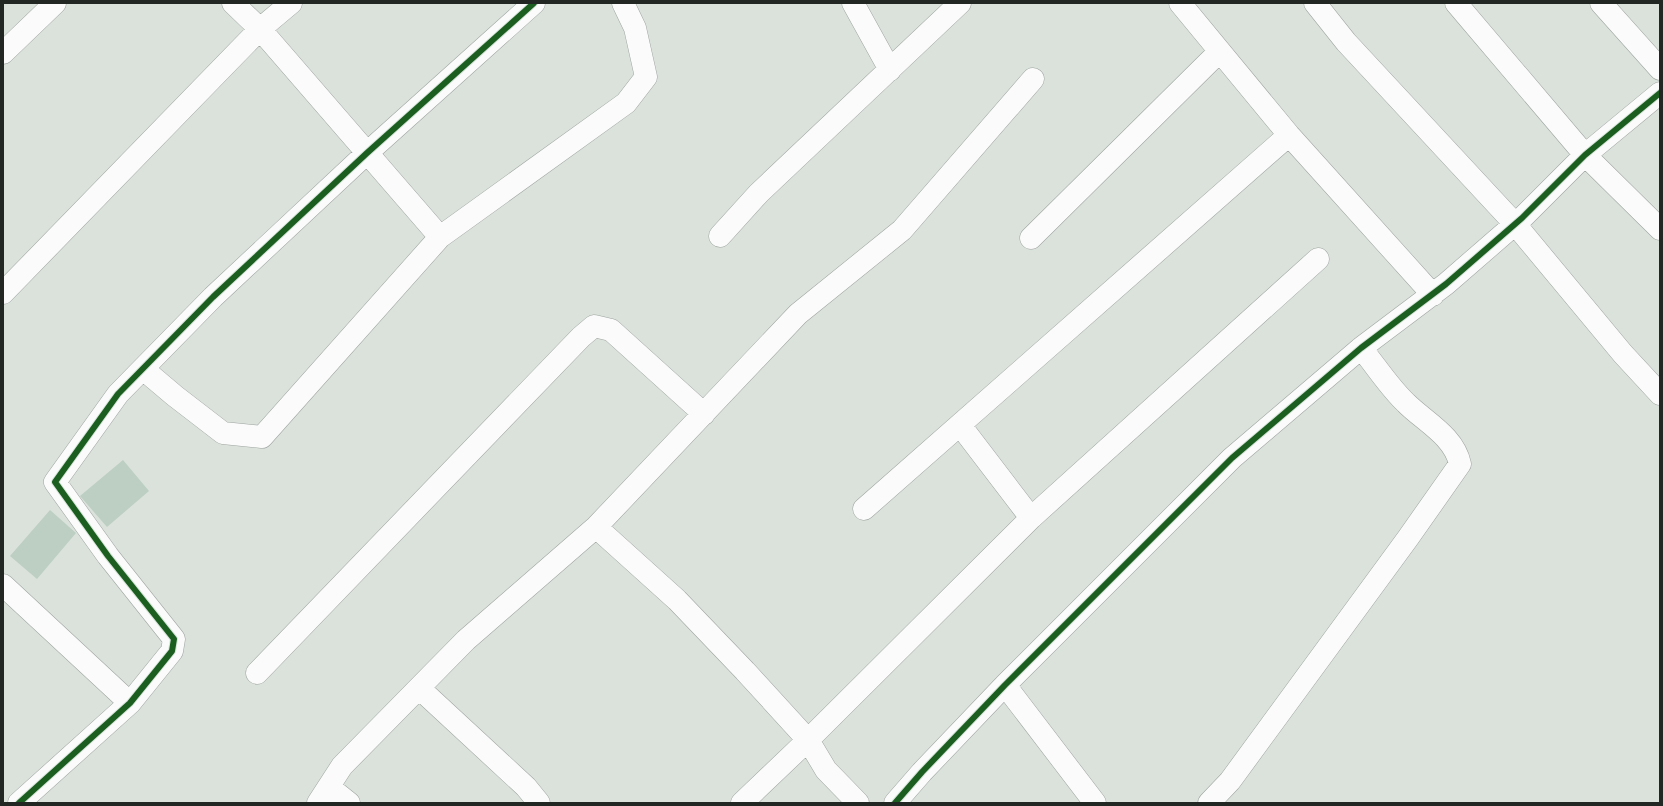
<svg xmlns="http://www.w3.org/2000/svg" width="1663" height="806" font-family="'Source Sans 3',sans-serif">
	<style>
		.building { fill: #bdcfc2 }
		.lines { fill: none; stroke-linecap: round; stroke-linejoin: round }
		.minor-casing { stroke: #9ea4a0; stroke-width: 23 }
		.minor { stroke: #fafbfa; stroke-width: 22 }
		.cycleway-casing { stroke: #d8e5db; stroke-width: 8 }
		.cycleway { stroke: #1b5e20; stroke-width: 6 }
	</style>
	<rect width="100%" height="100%" fill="#dbe2dc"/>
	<path class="building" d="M123,460L149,491L107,527L80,496Z
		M50,510L76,533L37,579L10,556Z"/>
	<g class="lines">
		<defs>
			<path id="minor" d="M233,3L260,29L440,237
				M853,3L890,70
				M1180,3L1289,135L1433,295
				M1315,3L1346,42L1515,224L1623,354L1660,394
				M1456,3L1585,155L1660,229
				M1601,3L1660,69
				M3,53L55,3
				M720,236L759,193L960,3
				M1031,238L1219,52
				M3,293L260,29L291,3
				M143,369L175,396L223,433L262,437L440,237L626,103L646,77L635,28L623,3
				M960,425L1031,518
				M864,509L1289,135
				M596,527L798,314L902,230L1033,79
				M3,585L130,703
				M257,673L581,337L594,326L611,330L704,414
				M1005,685L1095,803
				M419,688L526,787L539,803
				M329,787L349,803
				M19,803L130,703L172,651L174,639L108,556L55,482L118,394L213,297L367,153L534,3
				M318,803L342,766L466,640L596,527L677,600L745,671L808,740L826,770L858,803
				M742,803L808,740L1031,518L1318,259
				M895,803L922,772L1005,685L1232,458L1361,348L1446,284L1522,218L1585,155L1660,93
				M1209,803L1230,781L1408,538L1460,464C1454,436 1425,422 1406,403C1389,387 1376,366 1361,348"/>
		</defs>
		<use href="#minor" class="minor-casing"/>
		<use href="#minor" class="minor"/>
		<defs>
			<path id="cycleway" d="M19,803L130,703L172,651L174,639L108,556L55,482L118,394L213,297L367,153L534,3
				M895,803L922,772L1005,685L1232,458L1361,348L1446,284L1522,218L1585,155L1660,93"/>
		</defs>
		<use href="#cycleway" class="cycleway-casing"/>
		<use href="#cycleway" class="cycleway"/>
	</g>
	<rect width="1663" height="806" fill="none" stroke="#222724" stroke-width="8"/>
</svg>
